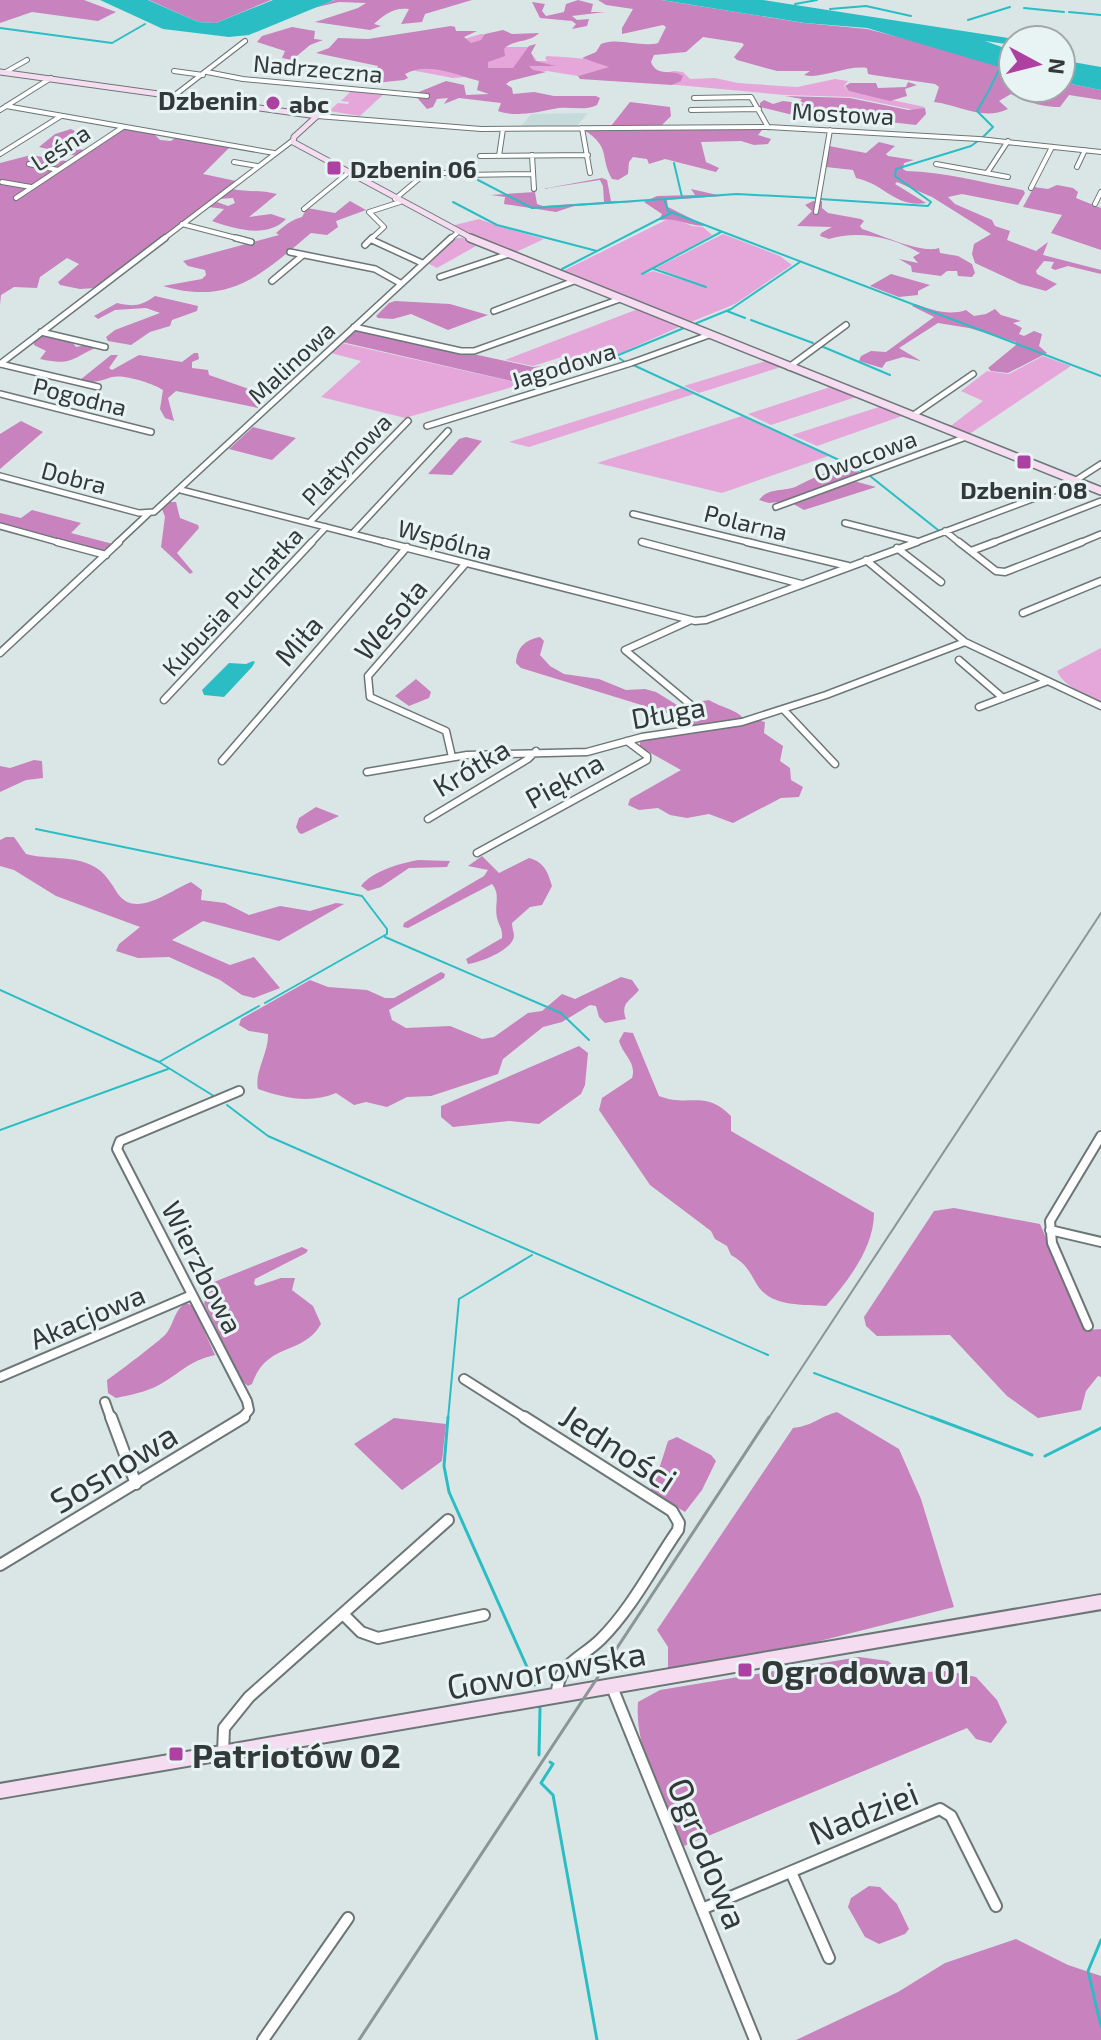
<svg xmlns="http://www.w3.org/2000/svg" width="1101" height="2040" font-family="'Exo 2',sans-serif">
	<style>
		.built { fill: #c6dbdc }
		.green { fill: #e5a7da }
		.forest { fill: #c882bd }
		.water { fill: #2bbdc4 }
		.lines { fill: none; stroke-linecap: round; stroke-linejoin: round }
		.stream-far1 { stroke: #2bbdc4; stroke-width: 2 }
		.stream { stroke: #2bbdc4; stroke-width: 3 }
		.street-far4-casing { stroke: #6c7676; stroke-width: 6 }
		.street-far3-casing { stroke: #6c7676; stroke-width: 8 }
		.street-far2-casing { stroke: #6c7676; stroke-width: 9 }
		.street-far1-casing { stroke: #6c7676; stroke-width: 12 }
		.street-casing { stroke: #6c7676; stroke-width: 14 }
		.secondary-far2-casing { stroke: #6c7676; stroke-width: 7 }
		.secondary-far1-casing { stroke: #6c7676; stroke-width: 10 }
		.secondary-casing { stroke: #6c7676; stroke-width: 18 }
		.street-far4 { stroke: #fff; stroke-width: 4 }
		.street-far3 { stroke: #fff; stroke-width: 5 }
		.street-far2 { stroke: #fff; stroke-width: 6 }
		.street-far1 { stroke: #fff; stroke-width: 8 }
		.street { stroke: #fff; stroke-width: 10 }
		.secondary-far2 { stroke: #f5dcf1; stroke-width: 5 }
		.secondary-far1 { stroke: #f5dcf1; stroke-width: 7 }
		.secondary { stroke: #f5dcf1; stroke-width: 14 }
		.rail-far1 { stroke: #8c9595; stroke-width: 2 }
		.rail { stroke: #8c9595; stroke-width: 3 }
		.poi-dot { fill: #ad41a1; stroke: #e8f3f4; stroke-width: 3 }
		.labels { text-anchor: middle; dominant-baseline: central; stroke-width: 6; stroke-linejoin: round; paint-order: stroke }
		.far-street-label { font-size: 24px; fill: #333838; stroke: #e8f3f4 }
		.far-poi-label { font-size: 24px; font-weight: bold; fill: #333838; stroke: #e8f3f4; text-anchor: start }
		.far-quarter-label { font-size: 26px; font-weight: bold; fill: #333838; stroke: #e8f3f4 }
		.street-label { font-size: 28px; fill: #333838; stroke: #e8f3f4 }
		.near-street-label { font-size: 34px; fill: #333838; stroke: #e8f3f4 }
		.near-poi-label { font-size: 34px; font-weight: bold; fill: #333838; stroke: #e8f3f4; text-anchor: start }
	</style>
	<rect width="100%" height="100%" fill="#dae6e6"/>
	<path class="built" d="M588,113L576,127L520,128L531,114Z"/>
	<path class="green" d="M481,34L493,35L502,47H531L529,50L537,61H547L545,58L547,56C565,57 596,58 610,67L578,76L547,71L453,78L378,64Z
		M674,71L683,72L690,79L715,78L738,83L797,87L835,79L848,81L844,86L849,91L925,107L919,111L851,97L785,95L655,83L663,73Z
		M352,90L386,92L360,116L329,111L338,103L348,104L349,102L341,101Z
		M672,217L692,226L703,227L712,235L641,275L653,271L706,287L656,268L723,234L780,256L792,265L735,304L691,322L561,272Z
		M479,219C502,228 520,232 544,239L514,253L451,226Z
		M454,238H463L476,246L437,268L427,263Z
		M638,309L679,327L614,356L564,372H557L553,365L565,356L533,366L505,360Z
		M342,343L523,384L405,418L321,397L361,361L331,353Z
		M1043,356L1071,366L968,435L941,424L952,425L983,401L961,391L987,371L1009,374Z
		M766,361L781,367L699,393L684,386Z
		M830,387L856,397L771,425L748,414Z
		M681,388L694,394L529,447L509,442Z
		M882,406L905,415L817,446L792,435Z
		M742,416L831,455L722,493L597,463Z
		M1101,648V701C1085,694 1064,687 1057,671Z"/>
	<path class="forest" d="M0,0H84L116,12L98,21L32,12L0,23Z
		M149,0H271L216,23L198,22Z
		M335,0H472L425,14L422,22L401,24L409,9C393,7 384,15 374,24L381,26L370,30L315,22L358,8L366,3L339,2L313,8Z
		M578,0L593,4L591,12H605L572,16L577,20L589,19L587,26L572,29L576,24L572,21L540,18L532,2L545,4L542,11L546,16L564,12L566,4Z
		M598,0H661L804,23L867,29L946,49L1013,71V88H1061V82L1101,90V100L1069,95L1060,107C1042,107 1027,102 1011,94L999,101L1008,109C983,121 959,105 934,102L939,87L935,84L873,75L868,74L867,68C846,65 820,80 804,75L810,71H777L737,60L734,57L744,45L742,43L703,37L686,52L654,55L651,62C657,78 672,68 683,76L681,81L672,85L580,79L578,76L609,67L582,58L596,52L601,44C620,37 640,48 658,43L666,27L663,25L622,34V28L633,9L606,5Z
		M451,26L455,27L456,31H477L464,37L471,43L481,40L485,34L503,30L512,34L539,33C530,43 513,39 504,49L505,56L488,62V68H513L529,46L536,44L531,53L535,61L556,66H529L533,70L546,72L510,81L506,84L512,88L513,94L534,92L554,96H596L600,98L597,105C582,112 568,105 553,109C535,113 515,117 498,111L501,103L459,98L444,104L448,98L437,99L433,107L427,109L414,94L446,81L464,85L466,95L489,94L477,90L479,81C457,75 426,61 405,74L408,78L404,80L375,83L373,76L378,66L316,53L329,48L338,38L368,39Z
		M292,27L315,31L314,39L323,40L310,45L292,60L282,58L285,51L257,42L262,36Z
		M908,82L917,85L905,89L907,96L890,101L849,91L845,86L850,83H876L878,88L906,87Z
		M785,96L850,98L908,110L925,108L926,114L916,125L872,120L871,117L836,116L834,123L830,124L760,107V103L764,100L773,104L783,101L806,104L800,101L802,99Z
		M630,102L670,107L671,116L661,126H611Z
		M760,128L762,130L758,135L771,139L768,144L754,145L741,141L701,142L706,162L719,168L716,172L665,159L649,164L647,159L633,157L629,162L628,174L618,180L612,179C599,157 612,148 584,130Z
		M71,129L84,136L68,147L84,150L77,156L39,147L55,134Z
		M125,129L154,134L160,140L171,141L175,138L230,147L203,174L236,181L95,288L80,289L60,285L58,282L79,264L67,258L40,277L37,288L14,287L1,295L0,305V163L31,155L72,162Z
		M879,142L895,146L886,154L888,156L914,160L904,163L903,169L906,171C946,172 984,183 1023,190L1025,193L1018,205L962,194L948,197L955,204L992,220L995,226L1010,231L1007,240L1036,251L1048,242L1043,255L1101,270V274L1068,266L1055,270L1051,268L1054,262L1044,261L1036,271L1037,274L1057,284L1046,291L1020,284L975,263L972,254L974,244L991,234L932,197L897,182L895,184L926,203C895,208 885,184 856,178L853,170L826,167L829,146L866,153Z
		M602,178L607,180L611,201L635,202L574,206L556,212L504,204L505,197L491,195L535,192L537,204L543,206L604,202L603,186L600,180L542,189Z
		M1057,185L1073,188L1078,192L1076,198L1101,208V250L1051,233L1062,215L1023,207L1034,187L1048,189Z
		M231,189C248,192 261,190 277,194L249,217L271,214L286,219C267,239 235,229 212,221L224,209L209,207L217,202L228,206L235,203L233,198L218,199Z
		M691,189L722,196L667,200L668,207L706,226C687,226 678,217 659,220L662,214L644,202L657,196L695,195Z
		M350,201L366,210L336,221L338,227L327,235L311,233C262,274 231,306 163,286L202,279L206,275L205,270L188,266L183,261L279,235L276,233C284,226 291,220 302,217L307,208L335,213Z
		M813,201H822V208L828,213L861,219L864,221L860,226L862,229C881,235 922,254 939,248L940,253L958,256L972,264L975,273L972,277L958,276L957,271H947L941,276L912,272L911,266L899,259L918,263L913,257L920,253C892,237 858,230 829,239L820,236L821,233L832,227L797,226L812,211L805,205Z
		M891,274L930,285L918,291V295L899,297L870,286Z
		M155,296L198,306L197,311L172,320L170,326L150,332L131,345L108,341L106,337L115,330L160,313L146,308L115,310L98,319L94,316L117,303C134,307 141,306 155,296Z
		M395,301L450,304L488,315L448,330L411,314L393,319L378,318L376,316L389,303Z
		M915,304C932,310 949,316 966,310L974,316L986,314L995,309L1001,315L1021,321L1013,323L1022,328L1019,334L1024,336L1034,331L1042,334L1039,346L1047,353L1008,373L991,371L988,368L1016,345V342L969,328L938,323L899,348L921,361L903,357L886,362L882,368L859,361L861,356L871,351L886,352L934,317L912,306Z
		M358,329L533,367L552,365L549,375L531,382L511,381L342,342Z
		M42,336L72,342L76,347L86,345L97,347C71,359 71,366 40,359L46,351L34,345V340Z
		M194,353H198L199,359L192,362V368L208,370L209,375L263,394L258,401V408L176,391L168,398L174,421L165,418L160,409L163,390C153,383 123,374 112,377C99,381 93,384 80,380L111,355H118L109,368L112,370L139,355L182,362Z
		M21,421L43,432L0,469V434Z
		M253,427L296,438L272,460L229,449Z
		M466,437L482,441L452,475L428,474L459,439Z
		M846,464L861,470L850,480L876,487L804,510L788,501L769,503L759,500C769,486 786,493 799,485C815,477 830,471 846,464Z
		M169,502H176L180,518L198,525L199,528L177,553L193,572L190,574L161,547L165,517L162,509Z
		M32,510L81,523L71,533L113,544L102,551L0,524V513L21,518Z
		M540,637L544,641L540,655L550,666L564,674L599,679L626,690L645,689L656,692L677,705L709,700C720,707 738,710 744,719L694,727L687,719L521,668L516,663C517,647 525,640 540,637Z
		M416,679L431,692L429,698L409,706L395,696Z
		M756,720L765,722L764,733L783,746L780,761L790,768L791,780L803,787L799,797L781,798L733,823L709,814L687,818L670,815L658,808L639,810L628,805L630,799L681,770L640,747V740Z
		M34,760L42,761L43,778L26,780L0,792V766L10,768Z
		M316,807L339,816L302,834L299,833L296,827L299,818Z
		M6,837H14L26,854C48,860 72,855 93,866C105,872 111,883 118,894C136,919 171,890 191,882L202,890L201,900L225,903L249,915L280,906L310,911L336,903L344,904L279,941L203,921L172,940L230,965L254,957L280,988L254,998L242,995L220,980L169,957L138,958L116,951L119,944L140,927L56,896L14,870L0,866V840Z
		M482,856L499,873L529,858C544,862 548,872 552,886L542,905L530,907L512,923C512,928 514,932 514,936C513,950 479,963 468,964L466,959L502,938C503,929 499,926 497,918C494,904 501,895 492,884L408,928L403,927L404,923L484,876L488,870L468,866Z
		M419,860L450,861L447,867L409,868L381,887L368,891L361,886C372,871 401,863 419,860Z
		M441,972L445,974L444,978L389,1010L392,1020L406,1028L450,1026L482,1039L494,1037L528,1013L542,1011L562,994L575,999L621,977L632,980L639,990C630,1001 620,1003 626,1019L605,1023L599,1017L596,1006L590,1005L562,1022L543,1027L503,1059L498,1074L431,1096L407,1097L387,1107L366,1102L354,1105L336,1093C310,1104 284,1098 258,1089C254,1072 269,1052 268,1034L249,1031L239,1025L241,1019L310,980L328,987L367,990L385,998H394Z
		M624,1032L633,1033L659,1096C689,1108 704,1089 731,1116V1131L874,1213C874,1248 848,1281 826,1306C802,1304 770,1308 756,1283C748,1269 745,1263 731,1255L727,1246L715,1239L711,1231L650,1185L599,1110L602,1098L632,1078C637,1063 623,1055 619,1041Z
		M579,1046L588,1053L585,1085L581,1094L539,1124L509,1121L453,1127L441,1117V1106Z
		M954,1208L1040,1224L1086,1330L1101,1329V1377L1098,1376L1086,1391L1081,1410L1038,1418L1007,1396L950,1335L877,1336L866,1326L864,1317L934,1211Z
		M302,1247L308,1250L306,1253L255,1279L254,1284L257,1286L281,1278H295L292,1290L313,1306L321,1324C303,1356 267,1341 252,1384L248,1386L242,1381L204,1304L206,1294L214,1282Z
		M186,1303L193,1306L215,1355C188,1361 181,1373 159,1385C146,1392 130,1395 116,1398L108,1393L107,1380C111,1378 162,1339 166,1334C174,1324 174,1310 186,1303Z
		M837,1412L899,1449L921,1499L954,1607L816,1642L668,1668V1647L657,1630L793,1428C812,1426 819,1417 837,1412Z
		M394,1418L446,1424L442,1461L402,1490L354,1444Z
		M677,1437L711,1455L716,1461L702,1490L685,1512L651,1492L652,1474L660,1466L668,1441Z
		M859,1657L888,1661L903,1673L948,1671L976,1677L997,1700L1007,1722L991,1743L976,1739L967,1728L684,1846C665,1802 634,1751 638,1702L660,1690Z
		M869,1886L880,1887L897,1904L909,1929L905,1934L879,1944L865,1937L848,1907L851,1898Z
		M1016,1939L1068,1965L1101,1976V2040H796L898,1992L945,1963Z"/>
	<path class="water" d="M100,0H148L198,22L216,23L273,0H334L249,35L229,37L163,29Z
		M662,0H763L1022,40H1013V45L985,41L1013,51V71L867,28L805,23Z
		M1061,60L1101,67V90L1061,82Z
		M253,661L255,662L252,667L224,697L204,695L202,690L229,663L246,664Z"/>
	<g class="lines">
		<path class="stream-far1" d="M795,4L817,0
			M1024,8L1064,12
			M830,9L866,6L911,16
			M1069,12L1101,15
			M968,20L1010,7
			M0,28L112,43L145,24
			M989,90L1000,68
			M983,137L993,127L977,111L988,92
			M674,163L682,197
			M478,180L532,208L737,194L815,198
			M664,199L668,211L1101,376
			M820,199L928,206L931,202L895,176L896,169L971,146L978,141
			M453,202L497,225L597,251
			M562,269L671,213
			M654,269L706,287
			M642,274L721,232
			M727,311L745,318
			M751,320L813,343
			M692,325L731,309L800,262
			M821,346L890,375
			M625,362L616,356L684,328
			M631,364L865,472
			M870,476L938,530
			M36,829L362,896L387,929V934L265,1003
			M385,937L561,1013L589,1040
			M0,990L159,1062L217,1098
			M159,1062L259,1006
			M227,1105L268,1136L768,1355
			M0,1130L168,1069
			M814,1373L936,1419
			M448,1419L459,1299L532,1255"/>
		<path class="stream" d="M448,1417L444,1466L449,1492L535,1685
			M931,1417L1032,1455
			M1045,1456L1101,1428
			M539,1755L540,1708
			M550,1762L553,1764L541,1783L553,1795L597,2040
			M1101,1940L1088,1971L1101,2026"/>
		<defs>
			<path id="street-far4" d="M174,71L203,75
				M207,72L243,79L427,96
				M4,73L27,60
				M175,95L245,41
				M694,98L751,97L768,127
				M6,106L274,153
				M0,110L51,78
				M691,110L759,109
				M317,116L481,129L768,127L979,139L1101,152
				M582,128L590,173
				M0,154L61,116
				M532,155L534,189
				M480,156L588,155
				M499,156L503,129
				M234,162L257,166
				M29,164L58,170
				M936,164L1008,177
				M1077,167L1085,150
				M987,173L1008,141
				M2,182L31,187
				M1031,188L1052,147
				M16,198L123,127
				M395,199L428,171L462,175L533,174
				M1095,204L1101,192
				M304,209L348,173
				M816,212L830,130
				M182,224L244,240
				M162,240L292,141
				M370,240L384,227L369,212L400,202
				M449,240L457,233"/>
			<path id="street-far3" d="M236,238L251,242
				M372,240L422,263
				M365,245L372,238
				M290,252L375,269L400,283
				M440,277L509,254
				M272,281L303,255
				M494,311L574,281
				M354,327L461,351H474L620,299
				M41,332L105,347
				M0,364L165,238
				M0,364L98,387
				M789,367L846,325
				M0,394L151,432
				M912,416L973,374
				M427,426L631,363L709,335
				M0,476L139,513L154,512L451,238
				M181,490L392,544
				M776,507L966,437
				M633,514L756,544
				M310,522L408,421
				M845,523L916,541
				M0,526L65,544
				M945,531L961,544
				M353,533L448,431
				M642,542L648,544
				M116,544L148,514
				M310,544L326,527
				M912,544L1067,486L1101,464
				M990,544L1101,501
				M1077,544L1101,534"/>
			<path id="street-far2" d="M57,542L106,555
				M384,542L695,621L706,620L917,542
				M642,542L801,584
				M747,542L848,566
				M959,542L996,571L1005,572L1082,542
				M897,548L941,582
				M971,551L995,542
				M866,560L965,642L1101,706
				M1023,613L1101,581
				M689,621L625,650L691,705
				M0,653L119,542
				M959,660L1003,698
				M164,700L312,542
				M979,707L1048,681
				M783,709L835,764
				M452,757L446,731L370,697L368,676L466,563
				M222,761L407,547
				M367,772L467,755L587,752L642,737L742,722L826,695L965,642
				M428,819L528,759L536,751
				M477,853L647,760V756L627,741"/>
			<path id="street-far1" d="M239,1091L120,1141L117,1149L247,1401L249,1410L241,1419
				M1050,1230L1101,1242
				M1088,1326L1052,1243L1050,1221L1101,1136
				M0,1377L192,1295
				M464,1379L527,1419
				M105,1402L111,1419"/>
			<path id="street" d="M111,1417L136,1484
				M524,1417L672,1511L679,1523L678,1530C653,1566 632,1608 601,1639C581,1659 557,1663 557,1695
				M0,1565L244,1417
				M343,1614L361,1632L378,1638L484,1615
				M612,1687L755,2040
				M223,1753L224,1728L249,1697L448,1520
				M791,1872L829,1958
				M702,1909L940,1809L951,1816L996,1906
				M263,2040L348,1918"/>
			<path id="secondary-far2" d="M0,72L317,116
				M317,116L294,137L293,142L475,240"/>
			<path id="secondary-far1" d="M470,238L1101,491"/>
			<path id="secondary" d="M0,1791L1101,1602"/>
		</defs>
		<use href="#street-far4" class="street-far4-casing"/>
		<use href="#street-far3" class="street-far3-casing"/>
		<use href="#street-far2" class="street-far2-casing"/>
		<use href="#street-far1" class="street-far1-casing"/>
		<use href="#street" class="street-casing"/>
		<use href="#secondary-far2" class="secondary-far2-casing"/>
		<use href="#secondary-far1" class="secondary-far1-casing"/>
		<use href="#secondary" class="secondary-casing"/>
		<use href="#street-far4" class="street-far4"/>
		<use href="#street-far3" class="street-far3"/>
		<use href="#street-far2" class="street-far2"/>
		<use href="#street-far1" class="street-far1"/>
		<use href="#street" class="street"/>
		<use href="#secondary-far2" class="secondary-far2"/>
		<use href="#secondary-far1" class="secondary-far1"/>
		<use href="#secondary" class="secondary"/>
		<path class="rail-far1" d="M768,1419L1101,913"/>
		<path class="rail" d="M359,2040L769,1417"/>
	</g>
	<g class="poi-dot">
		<circle cx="273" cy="103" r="8"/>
		<rect x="326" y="160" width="16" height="16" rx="4"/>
		<rect x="1016" y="454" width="16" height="16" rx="4"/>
		<rect x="737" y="1662" width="16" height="16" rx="4"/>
		<rect x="168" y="1746" width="16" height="16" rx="4"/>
	</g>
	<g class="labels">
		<g class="far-street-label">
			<text transform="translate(318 68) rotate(5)">Nadrzeczna</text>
			<text transform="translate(843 113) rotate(3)">Mostowa</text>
			<text transform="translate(60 147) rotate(-33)">Leśna</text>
			<text transform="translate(291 362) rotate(-43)">Malinowa</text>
			<text transform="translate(563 365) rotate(-17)">Jagodowa</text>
			<text transform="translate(80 396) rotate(14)">Pogodna</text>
			<text transform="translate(865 455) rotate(-20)">Owocowa</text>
			<text transform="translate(346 459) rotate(-46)">Platynowa</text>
			<text transform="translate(74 477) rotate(15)">Dobra</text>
			<text transform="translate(746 522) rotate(14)">Polarna</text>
			<text transform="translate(445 539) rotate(15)">Wspólna</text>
			<text transform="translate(232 601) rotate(-47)">Kubusia Puchatka</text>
		</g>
		<g class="far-poi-label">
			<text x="289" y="103">abc</text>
			<text x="350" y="168">Dzbenin 06</text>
			<text x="1024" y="489" text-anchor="middle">Dzbenin 08</text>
		</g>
		<g class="far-quarter-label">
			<text x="208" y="99">Dzbenin</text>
		</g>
		<g class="street-label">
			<text transform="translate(390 619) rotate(-50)">Wesoła</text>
			<text transform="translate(298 640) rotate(-49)">Miła</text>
			<text transform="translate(668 712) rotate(-10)">Długa</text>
			<text transform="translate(471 767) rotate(-31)">Krótka</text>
			<text transform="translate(564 780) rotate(-29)">Piękna</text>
			<text transform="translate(203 1267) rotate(63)">Wierzbowa</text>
			<text transform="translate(87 1316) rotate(-23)">Akacjowa</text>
		</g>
		<g class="near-street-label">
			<text transform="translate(619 1447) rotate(33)">Jedności</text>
			<text transform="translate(113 1467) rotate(-31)">Sosnowa</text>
			<text transform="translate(546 1669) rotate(-10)">Goworowska</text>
			<text transform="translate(863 1812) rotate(-22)">Nadziei</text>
			<text transform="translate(709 1853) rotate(68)">Ogrodowa</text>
		</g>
		<g class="near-poi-label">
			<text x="761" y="1670">Ogrodowa 01</text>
			<text x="192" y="1754">Patriotów 02</text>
		</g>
	</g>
	<g transform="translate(1037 64) rotate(97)"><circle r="38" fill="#e8f3f4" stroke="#a0a8a9" stroke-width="2"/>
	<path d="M0-6L14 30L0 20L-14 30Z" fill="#ad41a1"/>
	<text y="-12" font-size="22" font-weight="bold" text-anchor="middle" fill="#333838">N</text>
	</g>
</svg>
